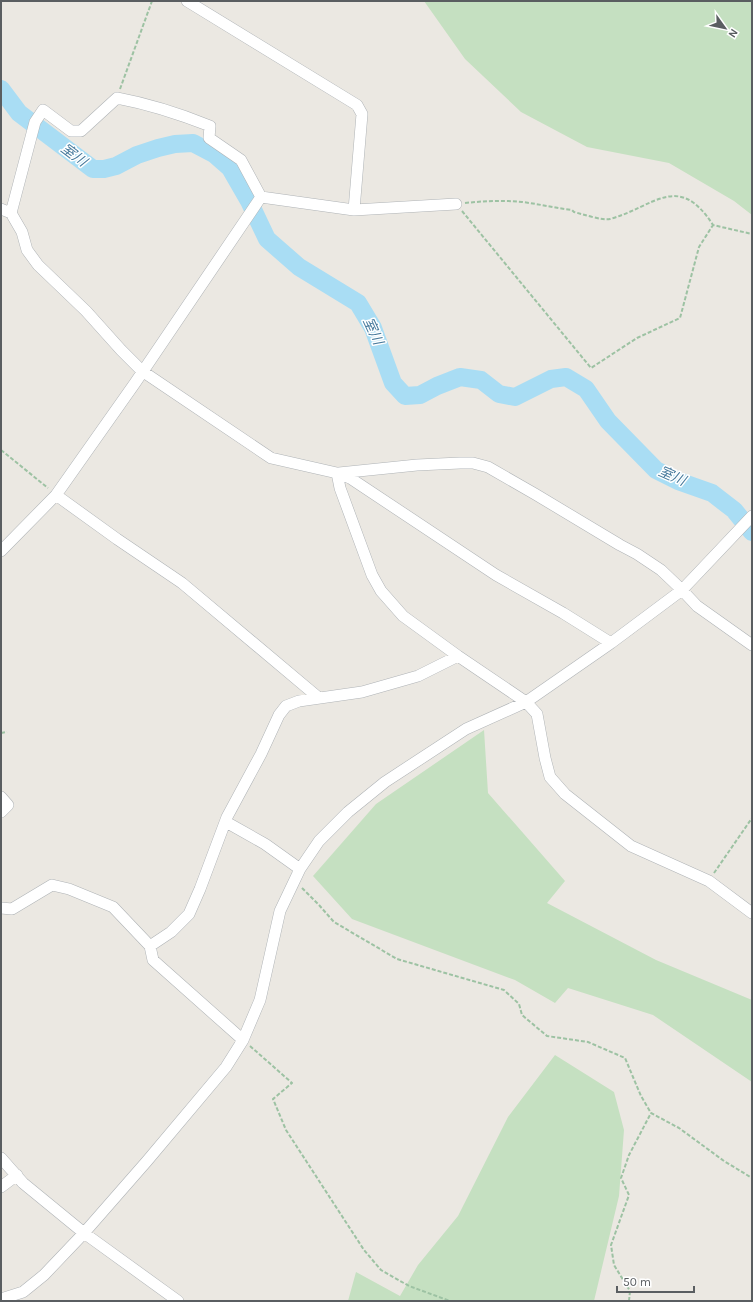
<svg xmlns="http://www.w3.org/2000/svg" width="753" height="1302" font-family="Karla,'Noto Sans JP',sans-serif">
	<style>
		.green { fill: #c5e0c1 }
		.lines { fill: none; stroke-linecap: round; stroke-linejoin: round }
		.river { stroke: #a9ddf4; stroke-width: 18 }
		.minor-casing { stroke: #afb3b6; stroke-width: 12 }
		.path { stroke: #9dc2a3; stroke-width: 2; stroke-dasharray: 4 2; stroke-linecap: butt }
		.minor { stroke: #fff; stroke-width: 11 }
		.labels { text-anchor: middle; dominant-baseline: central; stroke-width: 3; stroke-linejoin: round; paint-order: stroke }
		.water-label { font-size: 14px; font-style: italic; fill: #477a9c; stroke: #fff }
	</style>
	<rect width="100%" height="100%" fill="#ebe8e2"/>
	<path class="green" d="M424,1H752V215L734,201L669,163L587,147L521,112L465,59Z
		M484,730L488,793L565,881L547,903L656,960L752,1000V1082L653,1015L568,988L555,1003L515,980L352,919L313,876L376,804Z
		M555,1055L614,1092L624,1130L619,1196L594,1301H348L356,1272L400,1296L418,1265L458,1216L508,1117Z"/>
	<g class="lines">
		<path class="river" d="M1,89L19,113L93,169H104L116,166L137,155L158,148L175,144L193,143L214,154L230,168L249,201L267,239L299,267L358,303L373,328L393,383L405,396L420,395L437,386L460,377L481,380L499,394L515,397L551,379L566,377L586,389L608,421L656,470L678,481L712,493L734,510L752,532"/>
		<defs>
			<path id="minor" d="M187,1L357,105L362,114L354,210
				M261,197L354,210L456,204
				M1,209L11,213L22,232L27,250L38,265L86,311L121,350L142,371L271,458L337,473L350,478L496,575L563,613L611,643
				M11,213L35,122L43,110L71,131H81L117,98C149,104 180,114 210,126L209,138L241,160L261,197
				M337,473L340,488L372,575L381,591L403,616L458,656L526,702L537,714L545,758L550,777L565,794L631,846L709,881L752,913
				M339,473L417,465L460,463H473L488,467L535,494L620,545L637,554L661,570L682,590L752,516
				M56,495L117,539L182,583L319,698
				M1,551L56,495L135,383L261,197
				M1,797L8,805L1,812
				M226,822L265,844L300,869
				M1,908L12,909L52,885L69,889L113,907L150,946L153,960L243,1040
				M150,946L171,932L189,914L200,889L227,817L261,754L279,715L286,706L299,701L362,692L418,676L458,656
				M1,1158L23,1183L84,1233L178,1301
				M1,1187L17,1175
				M1,1299L23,1292L44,1275L84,1233L147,1161L226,1067L243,1040L260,1000L280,911L300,869L319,841L348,812L385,782L466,729L526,702L611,643L682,590L697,606L752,645"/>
		</defs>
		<use href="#minor" class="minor-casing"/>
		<path class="path" d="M120,89L152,1
			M465,203C484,201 503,200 522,202C539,204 555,208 572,210L574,212C582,214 603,221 610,219C654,207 678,171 713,225L752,234
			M462,211L591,368L637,338L680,318L699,247L713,225
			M1,450L48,488
			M1,733L7,732
			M714,873L752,818
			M302,888L319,905L334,922L397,959L504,990L519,1004L522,1015L547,1036L588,1042L625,1058L641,1096L651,1113L679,1128L724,1161L752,1178
			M250,1046L292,1083L273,1099L286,1130L364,1250L381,1270L409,1286L450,1301
			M629,1301L630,1291L614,1265L611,1245L629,1195L621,1178L629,1155L651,1113"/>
		<use href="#minor" class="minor"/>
	</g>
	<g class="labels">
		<g class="water-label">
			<text transform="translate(74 155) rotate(37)">室川</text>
			<text transform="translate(373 331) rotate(65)">室川</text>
			<text transform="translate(672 476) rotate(24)">室川</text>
		</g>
	</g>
	<rect width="753" height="1302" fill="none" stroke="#5a5e61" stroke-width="4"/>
	<g transform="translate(725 28) rotate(123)" stroke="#ffffff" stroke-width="3" paint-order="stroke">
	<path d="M0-3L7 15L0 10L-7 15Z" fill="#5a5e61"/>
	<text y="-6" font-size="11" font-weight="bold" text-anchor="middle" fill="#5a5e61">N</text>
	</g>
	<path d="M617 1286v6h77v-6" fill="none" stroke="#5a5e61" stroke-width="2"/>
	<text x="623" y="1286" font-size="12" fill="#5a5e61" stroke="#ffffff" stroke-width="3" paint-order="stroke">50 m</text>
</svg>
